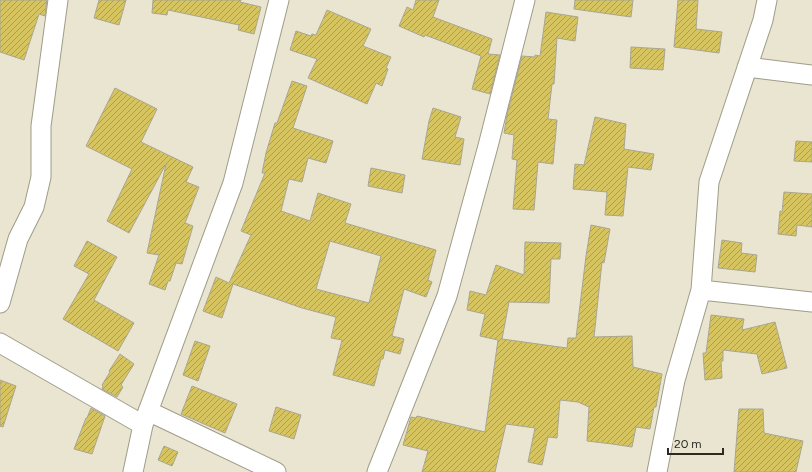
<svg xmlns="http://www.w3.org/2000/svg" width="812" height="472" font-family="Figtree,sans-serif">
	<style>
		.building { fill: url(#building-hatch); stroke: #a9a692; fill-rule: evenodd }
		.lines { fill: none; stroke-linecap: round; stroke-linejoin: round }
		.minor-casing { stroke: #9f9c88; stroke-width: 21 }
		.minor { stroke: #fff; stroke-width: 19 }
	</style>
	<defs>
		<pattern id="building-hatch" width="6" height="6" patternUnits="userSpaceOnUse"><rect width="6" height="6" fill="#d6c460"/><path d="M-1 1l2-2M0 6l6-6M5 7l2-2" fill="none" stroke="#ae9f4f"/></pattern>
	</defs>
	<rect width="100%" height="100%" fill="#e9e5d0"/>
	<path class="building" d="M0,0H47L45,16L39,14L24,60L0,52Z
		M99,0H126L119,25L94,18Z
		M153,0H241L240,2L261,7L254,34L238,30L239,25L168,10L167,15L152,13Z
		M416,0H439L433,17L492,39L488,54L500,55L490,94L472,89L481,56L425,35L424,37L399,26L407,7L413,10Z
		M575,0H633L631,17L574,9Z
		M678,0H698L696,29L722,32L719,53L674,47Z
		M327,10L371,29L363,46L391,57L386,68L388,69L382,86L376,83L367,104L308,78L317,59L290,50L296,31L311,36L312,34L316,35Z
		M546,12L578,17L575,41L557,38L554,84H552L548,119L557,120L553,164L538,162L534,210L513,209L517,160L512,159L514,135L504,133L507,115L522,56L535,57V55L540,56Z
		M631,47L665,49L663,70L630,68Z
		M292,81L307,86L293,128L333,141L326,163L308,158L302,182L289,179L281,211L310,221L318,193L351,204L345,223L436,250L428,280L432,282L426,297L404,289L392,336L404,339L400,354L385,350L383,359H381L374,386L333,375L342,340L331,338L336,317L302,308L233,284L222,318L203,311L216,277L229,283L251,235L241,231L265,173H262L266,153L275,123H277ZM330,241L381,256L369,303L316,289Z
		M115,88L157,109L141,142L193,167L186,182L199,187L185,223L193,226L182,264L176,263L170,281H168L165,290L149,284L159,255L147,253L166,164L129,233L107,221L132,169L86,146Z
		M433,108L461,117L455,137L464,139L460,165L422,159L429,121Z
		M595,117L626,124L624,149L654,154L651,170L628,167L623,216L605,215L607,192L573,189L575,164L584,165Z
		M796,141L812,142V162L794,161Z
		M371,168L405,175L402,193L368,186Z
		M784,192L812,194V227L797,225L796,236L778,234L780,211L782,212Z
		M591,225L610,229L604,263L602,262L594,337L632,336L633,367L662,374L656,407H654L650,429L636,427L632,447L612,444L587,441L589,407L578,402L560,400L557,438L548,437L542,465L528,462L535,428L506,424L495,472H422L428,451L403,445L411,417L416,418L417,416L485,432L498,340L480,336L485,314L467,310L470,291L486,295L496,265L524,275L525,242L561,243L560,259H551L549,303L509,302L502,339L567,348L568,338H576L586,256Z
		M722,240L742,243L741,253L757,255L755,272L718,268Z
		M87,241L117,257L94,300L134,323L118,351L63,319L89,274L74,266Z
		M711,315L744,319L742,330L775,322L787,368L762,374L757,354L723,350V361H721L722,378L705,380L703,353H706Z
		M195,341L210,346L198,381L183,375Z
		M120,354L134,364L121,385L123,387L117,397L102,389L103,386L102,385L110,372L109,371Z
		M0,380L16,386L3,427L0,426Z
		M192,386L237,404L225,433L181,414Z
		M276,407L301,415L294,439L269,431Z
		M91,408L105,416L92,454L74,449L86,418H87Z
		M739,409H763L764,433L803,441L796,472H734Z
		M164,446L178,452L172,466L158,460Z"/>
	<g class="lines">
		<defs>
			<path id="minor" d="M747,67L812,75
				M701,290L812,302
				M0,303L18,239L34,207L41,177V126L58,0
				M0,343L143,425
				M148,411L276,472
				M133,472L143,425L233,183L279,0
				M377,472L447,296L488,146L525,0
				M657,472L675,380L701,290L709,182L763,20L767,0"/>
		</defs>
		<use href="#minor" class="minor-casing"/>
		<use href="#minor" class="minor"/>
	</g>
	<path d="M668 448v6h55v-6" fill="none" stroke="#2c2b23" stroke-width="2"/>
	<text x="674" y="448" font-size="12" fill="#2c2b23" stroke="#e9e5d0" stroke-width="3" paint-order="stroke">20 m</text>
</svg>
